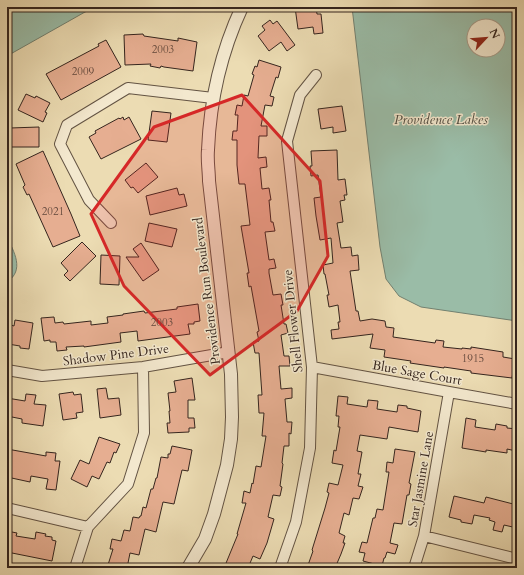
<svg xmlns="http://www.w3.org/2000/svg" width="524" height="575" font-family="Cardo,serif">
	<style>
		.water { fill: #9abca7; stroke: #728070; fill-rule: evenodd }
		.building { fill: #e6ae91; stroke: #35251e }
		.lines { fill: none; stroke-linecap: round; stroke-linejoin: round }
		.minor-casing { stroke: #635343; stroke-width: 12 }
		.tertiary-casing { stroke: #635343; stroke-width: 14 }
		.minor { stroke: #f3e8ce; stroke-width: 10 }
		.tertiary { stroke: #f3e8ce; stroke-width: 12 }
		.marked { fill: #d62828; fill-opacity: 0.2; stroke: #d62828; stroke-width: 3; stroke-linejoin: round }
		.labels { text-anchor: middle; dominant-baseline: central; stroke-width: 3; stroke-linejoin: round; paint-order: stroke }
		.number-label { font-size: 11px; fill: #61473b }
		.street-label { font-size: 13px; fill: #35251e; stroke: #f3e8ce }
		.water-label { font-size: 14px; font-style: italic; fill: #4e4b40; stroke: #f3e8ce }
	</style>
	<rect width="100%" height="100%" fill="#ecdcb3"/>
	<filter id="stains"><feTurbulence type="fractalNoise" baseFrequency=".005" numOctaves="4"/><feColorMatrix values="0 0 0 0 .2 0 0 0 0 .09 0 0 0 0 .02 0 0 0 .5 -.17"/></filter>
	<radialGradient id="worn" r=".72"><stop offset=".6" stop-color="#630" stop-opacity="0"/><stop offset="1" stop-color="#630" stop-opacity=".3"/></radialGradient>
	<path class="water" d="M21,7H98L85,12L7,56V14Z
		M352,7H517V321L421,307L399,296L386,279L380,247ZM474,26H498V50H474Z
		M7,237C14,252 25,270 7,282Z"/>
	<path class="building" d="M295,7H316L317,14H321L323,33L314,34L313,27L298,29Z
		M270,20L273,24L277,21L295,45L287,51L281,42L269,51L258,36L265,30L262,26Z
		M143,34L144,36L178,41V38L197,42L193,71L164,67L161,66L160,68L150,66L151,64L125,65L124,35Z
		M106,40L121,67L61,100L46,74L99,46L98,44Z
		M259,60L281,67L278,78L276,77L270,96L274,97L272,106L265,105L261,126H267V136H259L258,158L266,157L267,167L260,168L262,189L269,188L271,200H269L271,222H273L275,231L265,232L269,260L274,259L276,268L269,269V273L273,295L281,294L283,305H281L284,324H286L288,333L281,335L284,356H289L290,366H279L281,389L292,388V398L285,399L287,422H292L291,434L289,433V446H284L282,463L283,464L280,486L282,487L280,496L273,495L268,517L274,519L267,543L260,559L253,556L248,568H224L238,534H237L246,503H242L244,491L250,493L252,483L253,484L256,466L261,467L266,436H262L264,413H259L258,395H262L259,353H255L253,342L259,341L257,332L259,331L251,286L249,287L247,273H249L241,226L250,225L245,184H239L237,165V140H232L233,131H237L238,115H235L237,105L242,106L244,95L248,96L254,75L252,74L255,66L257,67Z
		M26,94L35,98L36,96L50,103L45,112L47,113L43,122L18,110Z
		M342,106L346,131L333,133V127L321,129L318,109Z
		M152,111L171,113L167,142L148,140Z
		M123,117L124,120L129,117L141,139L101,159L89,137L96,133L95,131L119,118L120,119Z
		M39,127V147H10V128Z
		M337,150L338,180L345,179L347,195H344L345,200L340,201L343,222L337,223L341,248L351,247L352,256L358,255L359,270L350,271L356,311H358L360,321L372,319L385,321L386,327L394,328L393,337L435,343L436,340L444,341L443,347L462,349V348L471,349V347L503,352V357L515,359L512,378L471,373V371L444,367V368L410,363L411,361L384,357L385,350L370,348L373,334L332,339L331,330L339,329L338,322H340L338,305L329,307L327,295H329L325,274H324L323,265L333,263L331,238L320,240L316,216L314,198L321,197L318,175L311,176L310,166H312L311,151Z
		M43,151L71,214L80,236L53,247L29,194L27,195L23,187L25,185L16,164Z
		M146,163L158,177L138,193L133,187L131,188L125,180Z
		M177,188L179,195L184,194L187,206L150,215L146,196Z
		M149,223L177,229L172,247L145,241Z
		M82,242L96,256L70,281L64,275L68,271L61,263Z
		M141,243L159,270L143,281L126,257H139L133,249Z
		M101,255L120,256L119,285L100,284Z
		M198,304L200,321L194,322V324H188L190,334L138,341L137,331L120,333L121,342L84,347V346L66,347L67,350L57,351L56,342H50V340L44,341L41,318L54,317L55,323L63,322L64,324L91,321V325L108,323L107,317L123,315V314L144,311L145,313L177,309V307Z
		M15,320L33,323L29,349L20,348V346L8,344L11,325L14,326Z
		M192,378L195,400H188V418H194L195,428H189V432L168,433L167,423H170L169,411H170L168,393L176,392L174,381Z
		M106,388L108,399L119,398L121,415L100,418L97,389Z
		M73,392L74,395L81,394L83,412L76,413L77,418L63,420L59,394Z
		M26,394L36,395L34,404L46,405L43,426L22,423V419L7,416V398L25,401Z
		M338,396L348,397L347,404L367,407L368,400L378,401L377,409L397,412L398,405L407,406V408L421,411L418,432L389,427L387,439L360,435L357,451L362,452L358,474H361L358,486L363,487L359,499L353,498L349,515L344,513L339,533L345,536L343,543H345L341,554L335,568H307L313,551L312,550L325,508L329,493L327,492L329,483L338,485L343,465L332,463L334,450L336,451L340,427H338L339,416H336Z
		M466,418L476,420L475,427L495,430L496,424L507,426V428L517,429L516,451L507,449V453L486,450V452L462,448Z
		M99,437L120,444L116,453L114,452L110,463L107,462L99,479L92,476L87,487L71,479L80,460L89,464Z
		M172,446L192,450L188,471L182,470L174,504L163,502L156,532L145,529L139,555L130,553L127,568H107L113,549H110L112,539L121,541L124,530L130,531L133,517L139,518L140,516H141L143,507L146,508L151,489H153L156,478H157L161,457L168,458V454H170Z
		M7,449L46,456V452L56,453L55,461H60L56,490L46,489L48,479L31,476L30,482L7,477Z
		M395,449L415,452L409,483L411,484L409,495H407L402,524L394,523L390,543L398,545L395,554L387,552L385,558H384L382,566L363,561L365,553L359,552L362,542L367,543L373,518H375L377,509L383,510L389,472H386L387,462L393,463Z
		M454,496L484,503L486,497L517,505V528L504,525L502,532L493,530L495,522L489,520L490,518L474,515L472,524L461,522V520L449,517Z
		M7,531L17,533L16,536L35,539L36,532L46,534L45,536L52,537V540L56,541L52,561L7,552Z"/>
	<g class="lines">
		<defs>
			<path id="minor" d="M111,223L89,200L60,144L67,125L128,88L213,98
				M312,367L449,392L517,404
				M7,370L42,376L143,367L229,352
				M7,508L88,527
				M424,536L517,559
				M75,568L88,527L128,484L144,433L143,367
				M280,568L296,522L310,448L312,367L287,141L300,95L316,75
				M414,568L424,536L449,392"/>
			<path id="tertiary" d="M188,568L205,539L214,514L227,465L231,439L232,417L231,374L209,181C209,171 207,161 208,150C210,101 221,52 242,7"/>
		</defs>
		<use href="#minor" class="minor-casing"/>
		<use href="#tertiary" class="tertiary-casing"/>
		<use href="#minor" class="minor"/>
		<use href="#tertiary" class="tertiary"/>
	</g>
	<path class="marked" d="M242,95L320,181L328,256L297,311L210,375L124,286L91,214L154,127Z"/>
	<g class="labels">
		<g class="number-label">
			<text x="163" y="49">2003</text>
			<text x="83" y="71">2009</text>
			<text x="53" y="211">2021</text>
			<text x="162" y="322">2003</text>
			<text x="473" y="358">1915</text>
		</g>
		<g class="street-label">
			<text transform="translate(207 291) rotate(-97)">Providence Run Boulevard</text>
			<text transform="translate(293 321) rotate(-96)">Shell Flower Drive</text>
			<text transform="translate(116 355) rotate(-7)">Shadow Pine Drive</text>
			<text transform="translate(417 373) rotate(10)">Blue Sage Court</text>
			<text transform="translate(421 479) rotate(-80)">Star Jasmine Lane</text>
		</g>
		<g class="water-label">
			<text x="441" y="119">Providence Lakes</text>
		</g>
	</g>
	<rect width="524" height="575" fill="none" stroke="#ecdcb3" stroke-width="24"/>
	<rect x="8" y="8" width="508" height="559" fill="none" stroke="#35251e" stroke-width="2"/>
	<rect x="12" y="12" width="500" height="551" fill="none" stroke="#35251e"/>
	<g transform="translate(486 38) rotate(64)"><circle r="19" fill="#f3e8ce" stroke="#a79a88"/>
	<path d="M0-3L7 15L0 10L-7 15Z" fill="#8f2418"/>
	<text y="-6" font-size="11" font-weight="bold" text-anchor="middle" fill="#35251e">N</text>
	</g>
	<rect width="100%" height="100%" filter="url(#stains)"/>
	<rect width="100%" height="100%" fill="url(#worn)"/>
</svg>
